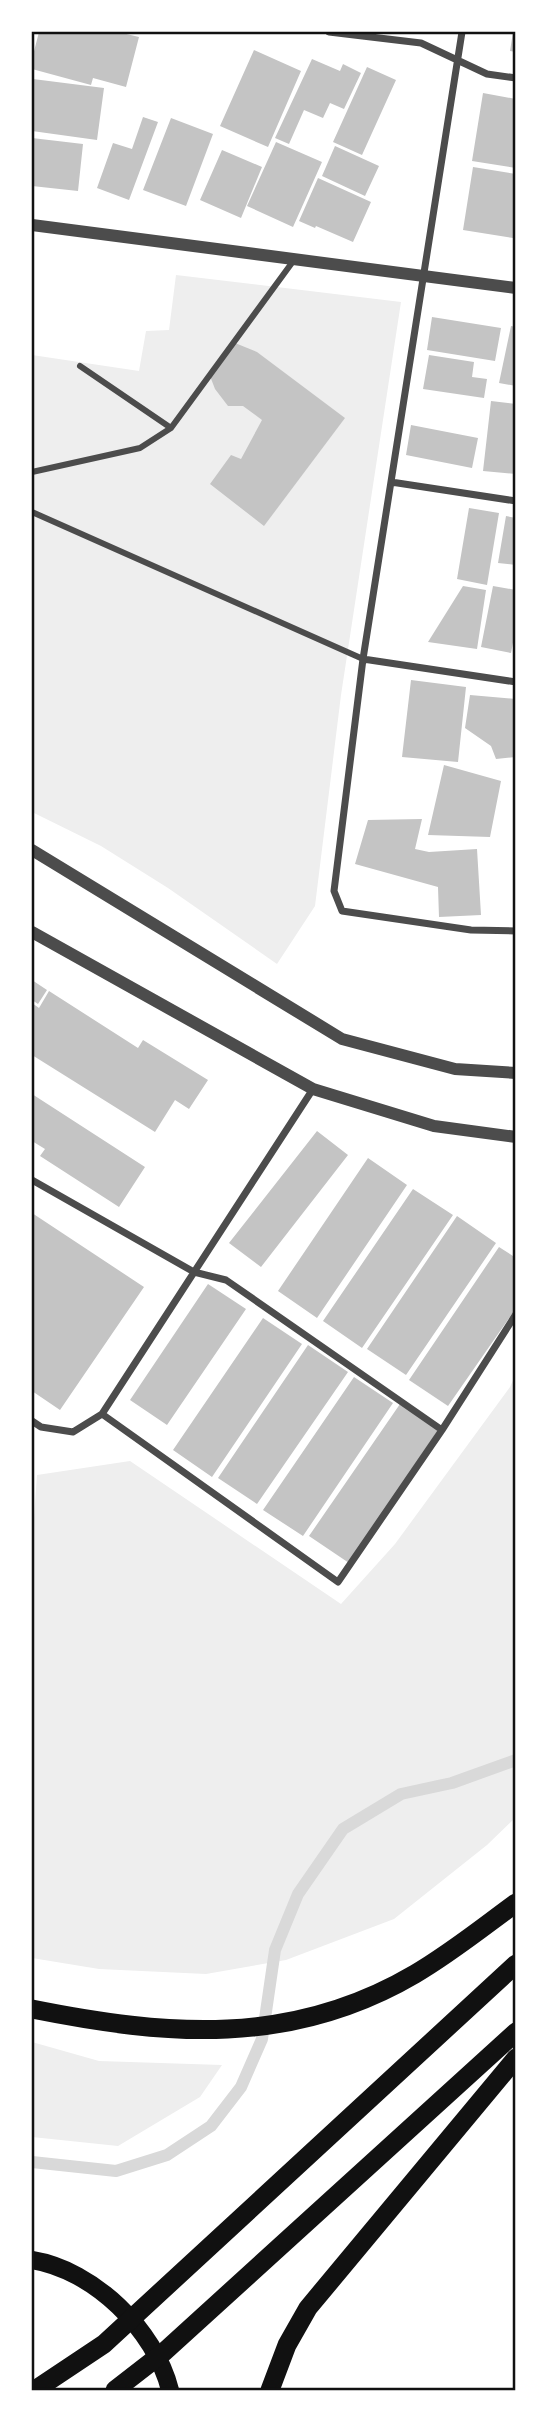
<svg xmlns="http://www.w3.org/2000/svg" width="547" height="2422" font-family="'Golos Text',sans-serif">
	<style>
		.green { fill: #eee }
		.lines { fill: none; stroke-linecap: round; stroke-linejoin: round }
		.stream { stroke: #d9d9d9; stroke-width: 12 }
		.building { fill: #c4c4c4 }
		.pedestrian { stroke: #4c4c4c; stroke-width: 6 }
		.minor { stroke: #4c4c4c; stroke-width: 7 }
		.tertiary { stroke: #4c4c4c; stroke-width: 12 }
		.primary { stroke: #111; stroke-width: 18 }
		.trunk { stroke: #111; stroke-width: 19 }
		.neatline { fill: none; stroke: #111; stroke-width: 2.5 }
	</style>
	<rect width="100%" height="100%" fill="#fff"/>
	<path class="green" d="M176,275L401,302L341,695L315,906L277,964L168,888L101,846L32,812V355L139,371L146,331L169,330Z
		M515,1376V1818L487,1845L394,1919L286,1960L206,1974L99,1969L32,1958V1546L37,1475L130,1461L341,1604L395,1544L510,1387Z
		M32,2042L99,2061L222,2065L200,2097L118,2146L32,2137Z"/>
	<g class="lines">
		<path class="stream" d="M32,2162L116,2171L167,2155L211,2126L241,2087L262,2039L275,1950L298,1894L343,1829L401,1794L452,1783L516,1760"/>
	</g>
	<path class="building" d="M39,32H118L139,37L126,87L93,78L91,85L32,69V59Z
		M513,32H516V52L510,51Z
		M254,50L301,71L268,147L220,126Z
		M312,59L340,71L343,64L361,73L344,109L330,103L323,118L304,110L289,144L275,138Z
		M367,67L396,80L362,155L333,142Z
		M33,79L104,88L97,140L32,131Z
		M483,93L516,99V168L472,161Z
		M143,117L158,122L129,200L97,188L113,143L132,149Z
		M171,118L213,134L186,206L143,190Z
		M32,138L83,144L78,191L32,186Z
		M276,142L322,162L293,227L247,206Z
		M335,146L379,166L365,196L322,176Z
		M222,150L262,167L241,218L200,200Z
		M473,167L516,174L513,238L463,230Z
		M318,178L371,202L353,242L316,226L315,228L299,221Z
		M432,317L501,328L495,361L427,350Z
		M511,326L516,327V386L499,383Z
		M235,343L257,352L345,418L264,526L210,484L231,455L241,459L262,420L243,406H228L215,389L210,376Z
		M429,355L474,362L472,377L487,379L484,398L423,389Z
		M491,401L516,404V474L483,471Z
		M411,425L478,438L472,468L406,455Z
		M469,508L499,513L487,585L457,579Z
		M506,516L516,518V565L498,563Z
		M463,586L486,590L477,649L428,642Z
		M493,586L516,590V627L511,653L481,647Z
		M411,680L466,687L458,762L402,757Z
		M470,695L516,699V757L496,759L491,746L465,728Z
		M444,765L501,781L490,837L428,835Z
		M422,819L415,849L429,852L477,849L481,915L439,917L438,887L355,864L368,820Z
		M32,980L47,990L38,1004L32,1000Z
		M49,991L138,1048L143,1040L208,1080L189,1109L175,1100L155,1132L32,1055V1003L39,1008Z
		M32,1094L145,1167L119,1207L40,1156L45,1149L32,1141Z
		M317,1131L348,1155L261,1267L229,1243Z
		M368,1158L407,1185L317,1318L278,1291Z
		M413,1189L453,1215L362,1348L323,1321Z
		M32,1213L144,1287L60,1410L32,1391Z
		M457,1216L496,1243L406,1375L367,1349Z
		M499,1247L516,1258V1308L448,1406L409,1380Z
		M208,1284L246,1309L167,1425L130,1400Z
		M263,1318L302,1344L212,1477L173,1450Z
		M308,1345L348,1372L257,1504L218,1478Z
		M354,1377L393,1403L303,1536L263,1510Z
		M400,1404L438,1430L349,1563L309,1536Z"/>
	<g class="lines">
		<path class="pedestrian" d="M80,366L171,428
			M32,472L140,448L171,428L294,260
			M32,512L363,659"/>
		<path class="minor" d="M329,32L421,43L487,74L516,78
			M462,32L363,659L334,891L342,911L471,930L516,931
			M391,482L516,501
			M363,659L516,682
			M32,1180L194,1272L226,1280L442,1430
			M102,1414L313,1089
			M32,1421L41,1427L73,1432L102,1414L338,1582L442,1430L516,1314"/>
		<path class="tertiary" d="M32,225L516,288
			M32,850L342,1039L455,1069L516,1073
			M32,932L313,1089L434,1126L516,1137"/>
		<path class="primary" d="M32,2260C94,2270 155,2330 170,2390"/>
		<path class="trunk" d="M32,2009C167,2036 291,2047 415,1974C451,1953 483,1927 516,1903
			M35,2390L104,2344L516,1964
			M115,2390L164,2352L516,2032
			M270,2390L287,2345L308,2308L516,2058"/>
	</g>
	<rect width="547" height="2422" fill="none" stroke="#ffffff" stroke-width="66"/>
	<rect x="33" y="33" width="481" height="2356" class="neatline"/>
</svg>
